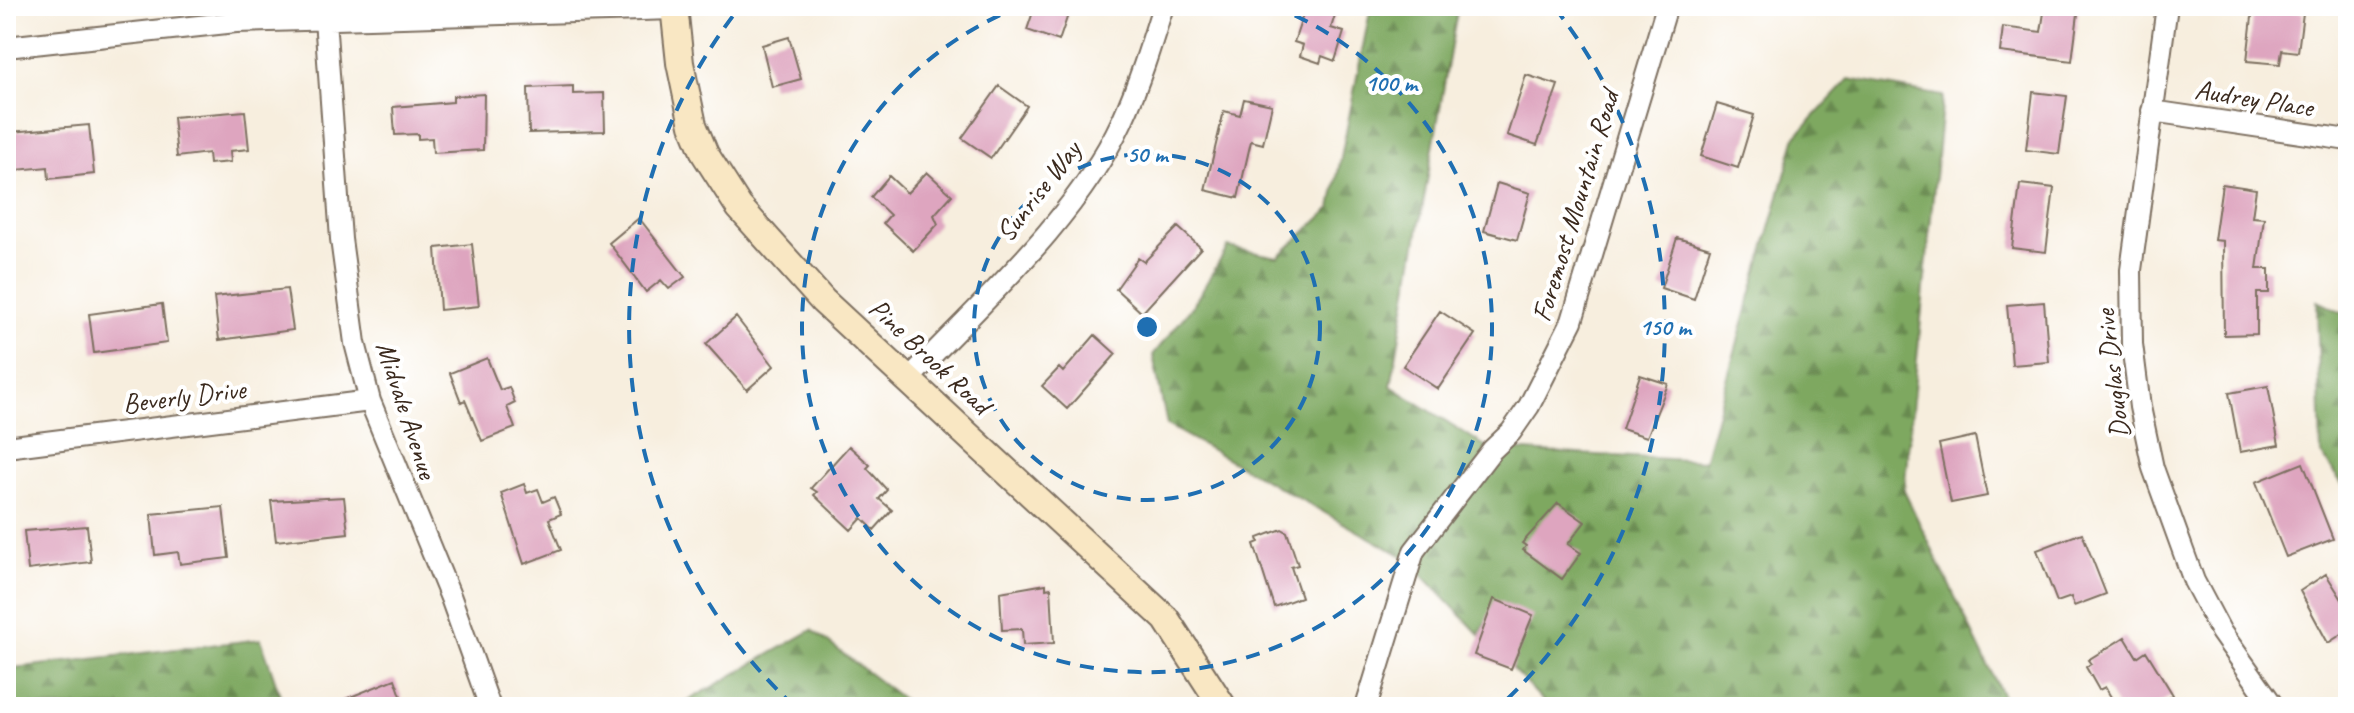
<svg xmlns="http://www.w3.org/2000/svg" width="2354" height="713" font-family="Caveat,sans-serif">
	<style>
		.forest { fill: url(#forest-firs); stroke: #5c693f; stroke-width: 2 }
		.building { fill: #dea5bf }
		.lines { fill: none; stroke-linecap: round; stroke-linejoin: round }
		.street-casing { stroke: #7d6f61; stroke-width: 24 }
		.secondary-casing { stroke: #7d6f61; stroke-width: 30 }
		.street { stroke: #fff; stroke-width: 20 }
		.secondary { stroke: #f9e7c3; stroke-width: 26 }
		.ring { fill: none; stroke: #1f6fb2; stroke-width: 4; stroke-dasharray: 14 10 }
		.labels { text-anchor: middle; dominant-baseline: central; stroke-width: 8; stroke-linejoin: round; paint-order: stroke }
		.street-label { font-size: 28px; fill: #3b2a1e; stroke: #fff }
		.centre { fill: #1f6fb2; stroke: #fff; stroke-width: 4 }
		.ring-label { font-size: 24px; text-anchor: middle; font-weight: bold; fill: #1f6fb2; stroke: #fff; stroke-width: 8; stroke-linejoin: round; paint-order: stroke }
	</style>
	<defs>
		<pattern id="forest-firs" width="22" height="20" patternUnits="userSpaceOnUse" patternTransform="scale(2)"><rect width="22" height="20" fill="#7ea860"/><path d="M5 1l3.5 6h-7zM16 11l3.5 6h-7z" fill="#68894f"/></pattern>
	</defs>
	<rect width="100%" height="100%" fill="#fff"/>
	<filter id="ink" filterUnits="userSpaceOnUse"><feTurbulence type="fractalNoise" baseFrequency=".0125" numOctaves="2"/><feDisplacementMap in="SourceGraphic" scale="16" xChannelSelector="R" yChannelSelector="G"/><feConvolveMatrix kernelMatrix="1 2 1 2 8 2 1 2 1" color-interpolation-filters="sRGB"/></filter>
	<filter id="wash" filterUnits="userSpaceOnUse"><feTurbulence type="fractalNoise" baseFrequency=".006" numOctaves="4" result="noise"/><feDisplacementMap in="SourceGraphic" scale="32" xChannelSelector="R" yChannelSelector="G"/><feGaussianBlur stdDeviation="1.8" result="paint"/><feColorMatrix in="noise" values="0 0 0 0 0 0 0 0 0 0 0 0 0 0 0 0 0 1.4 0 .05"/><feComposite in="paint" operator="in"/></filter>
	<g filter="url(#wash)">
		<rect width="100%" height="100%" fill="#f7eede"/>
		<path class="forest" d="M1371,6H1458L1391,386L1490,449L1704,461L1796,136L1849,79L1943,96L1904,491L2008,707H1549L1406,558L1167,425L1153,355L1192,307L1228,247L1278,257L1331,208Z
			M2317,301L2348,316V492L2321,454Z
			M812,630L913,707H677Z
			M261,639L284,707H6V669Z"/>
		<g id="blocks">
			<path class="building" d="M1035,6H1071L1059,41L1027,30Z
				M1306,6L1335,15L1331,28L1344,32L1335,61L1322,56L1320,63L1300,56L1303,45L1294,42Z
				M2045,6H2079L2072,61L2000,52L2003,27L2041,32Z
				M2253,8L2303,13L2298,52L2282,50L2280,64L2247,61Z
				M789,37L801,79L772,87L762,45Z
				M1526,75L1558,85L1537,145L1507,135Z
				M573,86V94L604,93L605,131L529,133L528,88Z
				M999,86L1027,106L991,158L962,138Z
				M2033,92L2067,96L2059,154L2026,150Z
				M484,94L483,150L433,153L432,138L418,139V134L395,135L393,107L453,102V96Z
				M1244,99L1272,105L1263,144L1251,141L1238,198L1205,190L1224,111L1240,115Z
				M1717,104L1754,115L1738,168L1701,156Z
				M245,111L249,149L230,151L231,162L209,164L208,153L177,157L173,117Z
				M89,125L94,174L49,179L48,167L16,170L11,132Z
				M927,172L952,195L934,215L938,224L913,251L883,223L890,215L871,197L889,176L907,193Z
				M1497,183L1530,193L1517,240L1484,231Z
				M2020,184L2054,188L2046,252L2012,248Z
				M2222,184L2256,189L2252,217L2264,218L2257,269H2269V293H2257V334L2224,335L2223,241L2214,240Z
				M639,218L685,277L669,289L661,280L646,292L609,243Z
				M1178,227L1201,248L1142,313L1116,289L1138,258L1144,262Z
				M1677,238L1710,248L1694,299L1661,288Z
				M472,244L479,306L440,310L436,248Z
				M287,289L293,330L219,340L214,297Z
				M2044,302L2049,362L2012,365L2007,305Z
				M162,304L167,343L94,353L89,314Z
				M1440,311L1475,334L1438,389L1403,366Z
				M736,317L774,366L747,390L706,344Z
				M1095,335L1116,354L1067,409L1042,386L1059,368L1063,372Z
				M487,358L500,390L509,387L515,403L507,407L515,428L482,441L465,400L461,402L450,373Z
				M1640,375L1668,384L1647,437L1622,429Z
				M2268,386L2279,445L2240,452L2229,393Z
				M1975,436L1987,496L1951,503L1939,444Z
				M849,446L870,465L867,468L887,490L879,499L892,510L874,530L862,518L851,530L814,495L817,492L811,488Z
				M2303,463L2333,539L2286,557L2256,482Z
				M524,484L527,493L538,489L543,502L554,497L561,514L549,519L561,550L524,564L501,493Z
				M344,497L348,533L276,541L271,501Z
				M1558,503L1585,522L1568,544L1581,553L1562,579L1523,550L1526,546L1522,543Z
				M223,507L229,558L180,564L178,552L155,555L151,514Z
				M87,526L91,562L28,570L24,531Z
				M1282,529L1287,532L1298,565L1291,567L1301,597L1274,607L1254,544L1259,542L1258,538Z
				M2082,533L2106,594L2074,606L2071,597L2057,602L2037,550Z
				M2326,574L2348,609V630L2328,643L2300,591Z
				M1046,584V589L1051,588L1054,643L1023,645L1022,629L1002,630L1000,592Z
				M1494,599L1533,615L1511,669L1474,655Z
				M2125,637L2137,657L2146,651L2173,695L2153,707H2117L2105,687L2099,690L2086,667L2091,664L2088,660Z
				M395,679L405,707H328V706Z"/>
		</g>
	</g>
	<g filter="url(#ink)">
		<use href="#blocks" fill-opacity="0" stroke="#7d6f61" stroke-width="2"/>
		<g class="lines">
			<defs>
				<path id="street" d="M2167,6L2131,270L2132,344L2140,407L2153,468L2194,581L2221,632L2274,707
					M325,19L341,239L355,343L370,401L451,598L490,707
					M6,47L236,22L674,9
					M2152,111L2348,140
					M908,380C981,303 1077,218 1122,121C1139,84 1151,45 1163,6
					M6,447L370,401
					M1366,707L1414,551L1492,450L1511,432L1529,406L1572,321L1667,6"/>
				<path id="secondary" d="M674,6L680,63L693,125L705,154L739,207L823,301L1166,619L1223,707"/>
			</defs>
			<use href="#street" class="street-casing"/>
			<use href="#secondary" class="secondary-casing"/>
			<use href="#street" class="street"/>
			<use href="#secondary" class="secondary"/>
		</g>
	</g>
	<g class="ring">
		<circle cx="1147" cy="327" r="173"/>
		<path d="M1273 6A345 345 0 1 1 1021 6"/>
		<path d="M794 706A518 518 0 0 1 739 8M1555 8A518 518 0 0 1 1500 706"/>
	</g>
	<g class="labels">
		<g class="street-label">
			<text transform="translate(2254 98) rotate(9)">Audrey Place</text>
			<text transform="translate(1038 191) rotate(-52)">Sunrise Way</text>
			<text transform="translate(1575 206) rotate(-73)">Foremost Mountain Road</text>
			<text transform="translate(930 356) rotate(43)">Pine Brook Road</text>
			<text transform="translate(2112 374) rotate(-97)">Douglas Drive</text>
			<text transform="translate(184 396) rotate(-7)">Beverly Drive</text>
			<text transform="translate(407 410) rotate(72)">Midvale Avenue</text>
		</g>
	</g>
	<circle cx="1147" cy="327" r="12" class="centre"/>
	<g class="ring-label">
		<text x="1391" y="91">100 m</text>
		<text x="1147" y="162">50 m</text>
		<text x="1665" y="335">150 m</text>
	</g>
	<rect width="2354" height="713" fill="none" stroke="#fff" stroke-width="32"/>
</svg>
